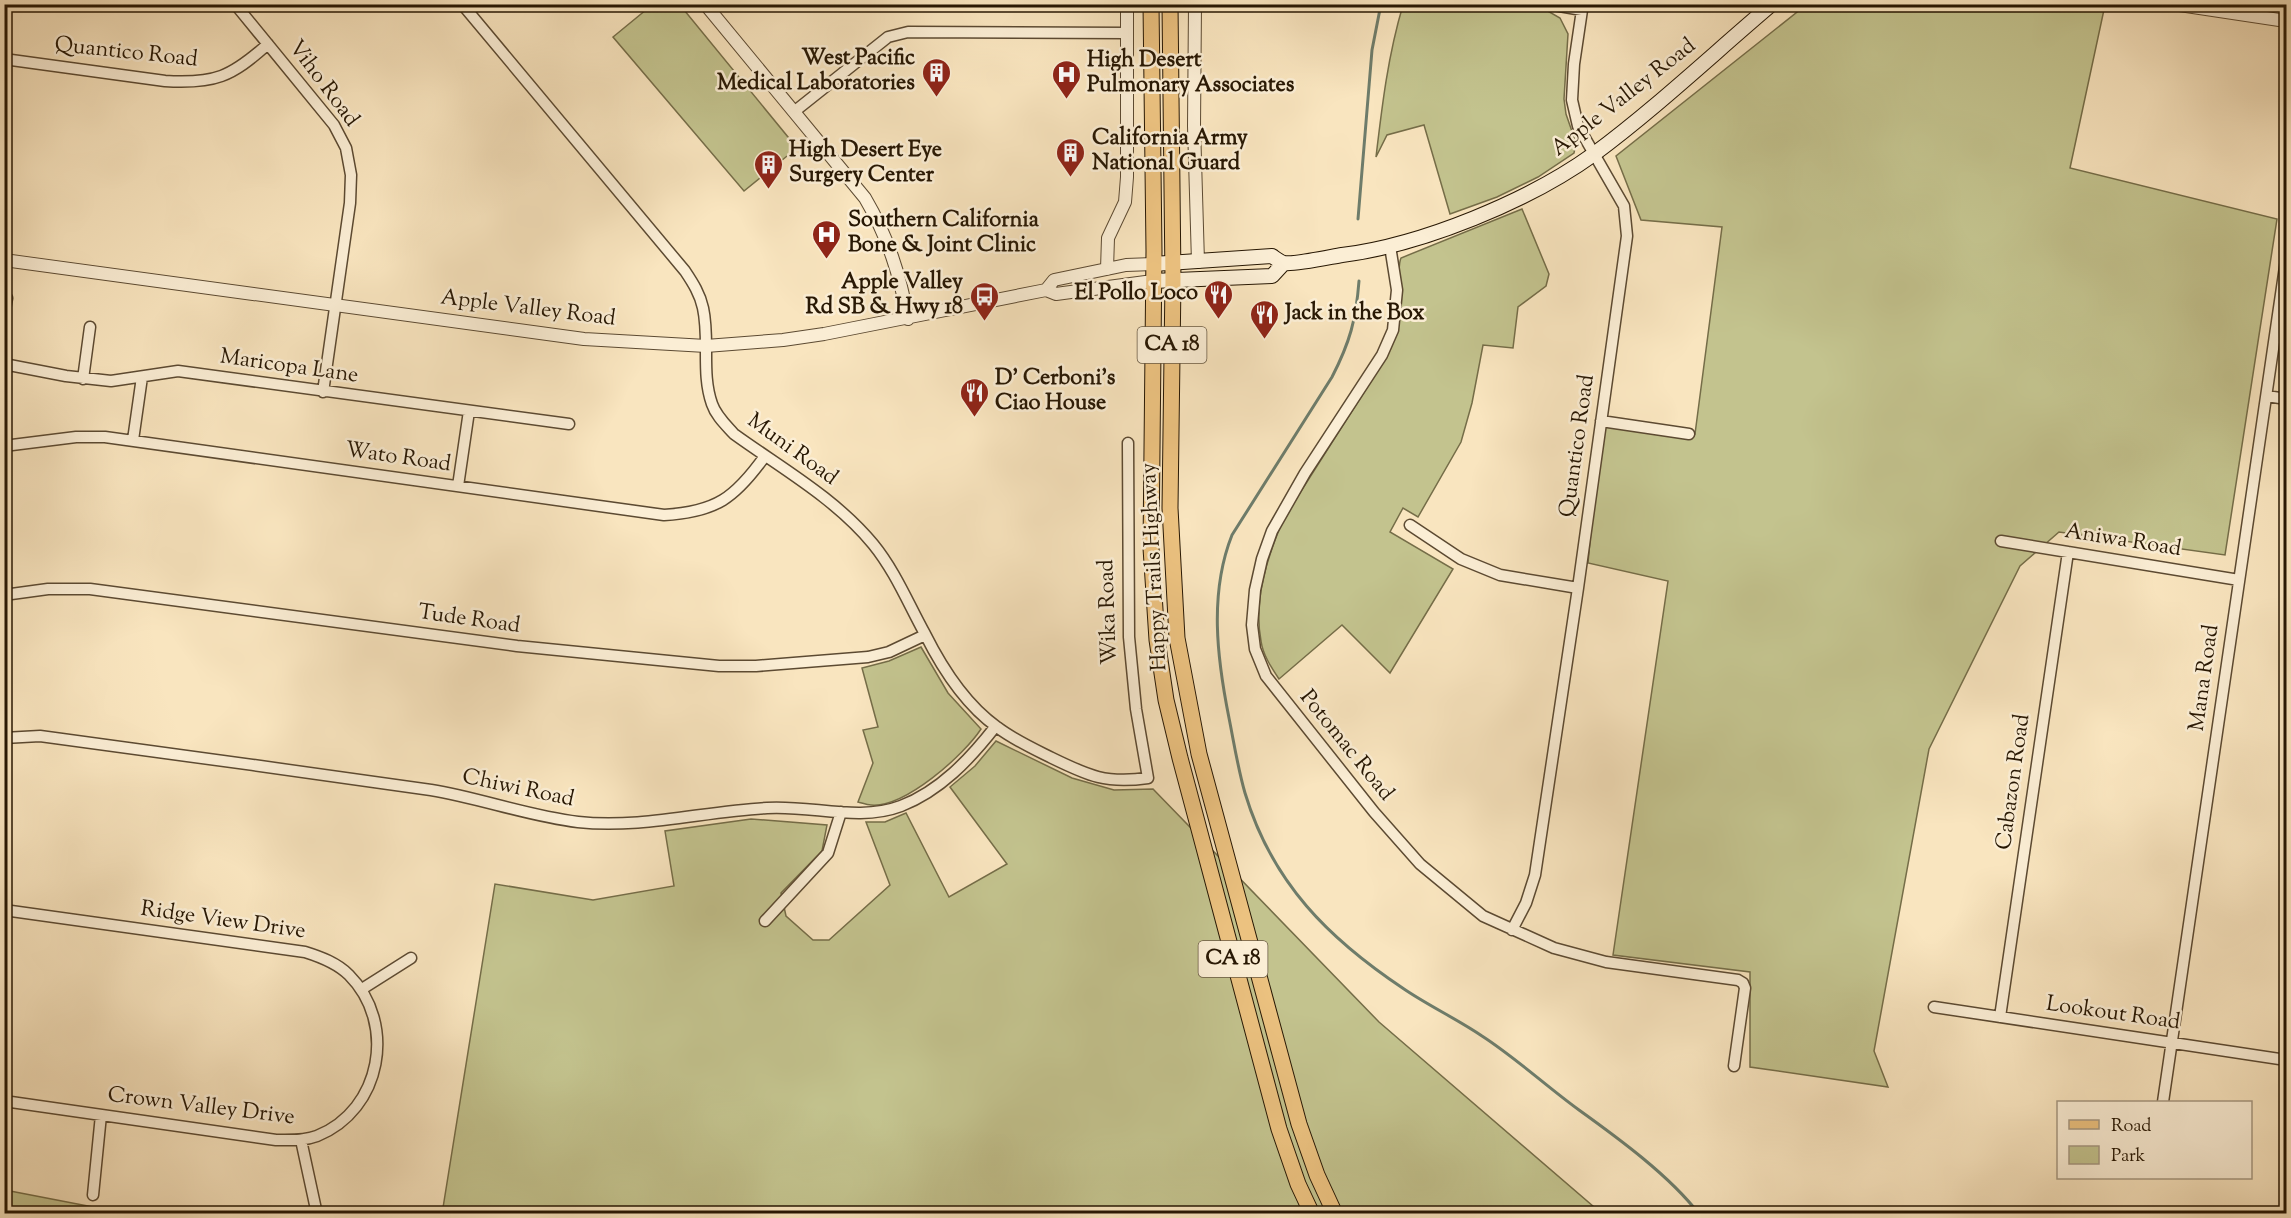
<svg xmlns="http://www.w3.org/2000/svg" width="2291" height="1218" font-family="'Sorts Mill Goudy',serif">
	<style>
		.green { fill: #c3c38e; stroke: #756d48; stroke-width: 1.5 }
		.lines { fill: none; stroke-linecap: round; stroke-linejoin: round }
		.stream { stroke: #6e7c6a; stroke-width: 3 }
		.minor-casing { stroke: #5c4a32; stroke-width: 13 }
		.tertiary-casing { stroke: #5c4a32; stroke-width: 14 }
		.secondary-casing { stroke: #271703; stroke-width: 16 }
		.primary-casing { stroke: #271703; stroke-width: 17 }
		.minor { stroke: #fbeed5; stroke-width: 10 }
		.tertiary { stroke: #fbeed5; stroke-width: 12 }
		.secondary { stroke: #fbeed5; stroke-width: 14 }
		.primary { stroke: #ecc280; stroke-width: 15 }
		.labels { text-anchor: middle; dominant-baseline: central; stroke-width: 5; stroke-linejoin: round; paint-order: stroke }
		.shield { fill: #fbeed5; stroke: #675842; stroke-width: 1.5 }
		.shield-label { font-size: 21px; font-weight: bold; fill: #271703 }
		.street-label { font-size: 22px; fill: #271703; stroke: #fbeed5 }
		.poi-label { font-size: 22px; font-weight: bold; fill: #271703; stroke: #fbeed5; text-anchor: start }
	</style>
	<rect width="100%" height="100%" fill="#f9e5bf"/>
	<filter id="stains"><feTurbulence type="fractalNoise" baseFrequency=".00333" numOctaves="4"/><feColorMatrix values="0 0 0 0 .2 0 0 0 0 .09 0 0 0 0 .02 0 0 0 .5 -.17"/></filter>
	<radialGradient id="worn" r=".72"><stop offset=".6" stop-color="#630" stop-opacity="0"/><stop offset="1" stop-color="#630" stop-opacity=".3"/></radialGradient>
	<path class="green" d="M652,5H680L797,148L744,191L613,37Z
		M1403,5L1514,4L1546,10L1560,18L1568,34L1564,99L1566,114L1576,143L1574,153L1538,177L1497,197L1450,214L1424,125L1387,135L1376,157C1382,106 1388,55 1403,5Z
		M1806,5H2105L2070,168L2277,219L2225,555L2059,532L2020,566L1929,749L1874,1051L1888,1087L1750,1067V972L1613,955L1668,581L1588,563L1601,421L1695,434L1722,227L1641,220L1616,156Z
		M1522,209L1549,274L1546,286L1518,307L1513,348L1483,345L1472,403L1461,442L1418,517L1403,508L1390,532L1453,569L1390,673L1342,625L1279,679C1271,667 1263,655 1261,641C1253,599 1268,555 1284,518L1387,356C1394,339 1400,323 1401,305C1402,291 1396,269 1401,258Z
		M921,647L948,693L981,729C964,755 905,808 871,805C867,805 862,803 858,802L873,763L863,730L878,727L862,668L889,661Z
		M996,741L1072,778L1114,790L1153,789L1379,1022L1601,1213L442,1214L495,884L593,900L674,886L665,831L751,819L827,825L822,851L781,893L786,916L813,940H829L890,885L866,822H885L906,813L949,897L1007,864L950,787L975,766Z
		M4,1190H5L124,1213H5Z"/>
	<g class="lines">
		<path class="stream" d="M1358,219L1372,50L1381,4
			M1359,281C1356,320 1350,342 1332,377L1232,535C1209,593 1217,658 1229,718C1234,743 1238,769 1245,793C1272,883 1329,939 1404,989C1429,1006 1457,1019 1482,1036C1516,1058 1546,1086 1579,1110C1618,1138 1670,1176 1699,1214"/>
		<defs>
			<path id="minor" d="M235,4L334,125L346,148L351,175L350,203L323,392
				M462,4L685,271C693,283 700,294 703,308C710,340 701,373 712,404C716,416 726,425 734,434C781,468 835,498 873,544C895,571 908,603 925,634C942,668 966,705 997,727C1014,740 1034,749 1052,758C1089,776 1106,784 1148,778L1136,709L1129,637L1128,443
				M4,59L165,81C215,84 231,77 268,44
				M795,111L888,37L908,32L1127,33
				M1390,246L1397,290L1393,330L1382,355L1305,473L1272,531L1262,559L1255,590L1252,625L1255,649L1266,676L1374,812L1420,864L1483,916L1554,948L1606,962L1738,980L1743,983L1745,988L1734,1066
				M4,315L7,298
				M4,364L66,376L111,381L178,371L569,424
				M83,379L90,327
				M2267,396L2286,399
				M1601,421L1689,434
				M133,440L142,377
				M4,446L76,437H105L664,515C716,512 735,498 765,456
				M458,486L469,411
				M1410,525L1461,559L1500,575L1578,588
				M2001,541L2239,580
				M4,595L48,589H90L517,646L719,666H756L868,657L889,652L925,635
				M4,738L40,736C170,754 301,771 431,790C480,798 528,816 578,822C641,829 705,811 767,808C812,805 859,822 901,806C940,791 970,759 995,727
				M4,910L305,952C321,957 337,963 349,975C397,1023 382,1110 317,1136C304,1141 290,1140 276,1140L4,1101
				M765,921L828,853L841,812
				M1512,930L1526,903L1535,875L1578,588L1627,236L1624,206L1578,126L1572,100L1574,64L1582,10L1548,4
				M362,989L411,958
				M1934,1007L2286,1060
				M2000,1017L2068,552
				M2163,1102L2286,260
				M301,1140L317,1214
				M93,1195L101,1115"/>
			<path id="tertiary" d="M705,4L865,198C888,237 900,275 908,319
				M1195,4L1194,126L1198,262
				M2173,4L2286,21
				M4,260L584,339L706,346L783,340L824,334L1046,290L1056,294L1153,281
				M1107,269L1108,238L1125,202L1127,177V4
				M1046,290L1054,280L1126,265L1153,264"/>
			<path id="secondary" d="M1153,264L1272,256C1275,258 1280,262 1284,263C1293,265 1330,257 1342,255C1422,245 1529,201 1594,154C1656,108 1713,54 1772,4
				M1153,281L1272,276L1284,263"/>
			<path id="primary" d="M1151,4L1154,251L1151,548L1157,640L1166,700L1180,758L1279,1129L1298,1184L1312,1214
				M1170,4L1173,280L1170,508L1177,638L1199,754L1299,1124L1317,1175L1335,1214"/>
		</defs>
		<use href="#minor" class="minor-casing"/>
		<use href="#tertiary" class="tertiary-casing"/>
		<use href="#secondary" class="secondary-casing"/>
		<use href="#primary" class="primary-casing"/>
		<use href="#minor" class="minor"/>
		<use href="#tertiary" class="tertiary"/>
		<use href="#secondary" class="secondary"/>
		<use href="#primary" class="primary"/>
	</g>
	<defs>
		<symbol id="building-pin" viewBox="-11 -11 22 30"><path d="M0 17L-7.5 6A9.5 9.5 0 1 1 7.5 6Z" fill="#8f2418" stroke="#fbeed5"/><path d="M-4-6H4V6H1V3H-1V6H-4ZM-2.5-4.3h1.7v1.8h-1.7ZM.8-4.3h1.7v1.8H.8ZM-2.5-1h1.7V.8h-1.7ZM.8-1h1.7V.8H.8Z" fill="#fff"/></symbol>
		<symbol id="hospital-pin" viewBox="-11 -11 22 30"><path d="M0 17L-7.5 6A9.5 9.5 0 1 1 7.5 6Z" fill="#8f2418" stroke="#fbeed5"/><path d="M-5-5h3v3.5h4V-5h3V5h-3V1.5h-4V5h-3Z" fill="#fff"/></symbol>
		<symbol id="restaurant-pin" viewBox="-11 -11 22 30"><path d="M0 17L-7.5 6A9.5 9.5 0 1 1 7.5 6Z" fill="#8f2418" stroke="#fbeed5"/><path d="M-5-6h1v4h1v-4h1v4h1v-4h1v5L-1.5 .5V6h-2V.5L-5-1ZM5-6V6H3V1.5H1.5Q1.5-4 5-6Z" fill="#fff"/></symbol>
		<symbol id="bus-pin" viewBox="-11 -11 22 30"><path d="M0 17L-7.5 6A9.5 9.5 0 1 1 7.5 6Z" fill="#8f2418" stroke="#fbeed5"/><path d="M-5-6H5V4H4V6H2V4H-2V6H-4V4H-5ZM-3.5-4V0h7V-4ZM-3.5 1.2v1.5H-2V1.2ZM2 1.2v1.5H3.5V1.2Z" fill="#fff"/></symbol>
	</defs>
	<g fill-rule="evenodd">
		<use href="#building-pin" x="920" y="56" width="33" height="45"/>
		<use href="#hospital-pin" x="1050" y="58" width="33" height="45"/>
		<use href="#building-pin" x="1054" y="136" width="33" height="45"/>
		<use href="#building-pin" x="752" y="148" width="33" height="45"/>
		<use href="#hospital-pin" x="810" y="218" width="33" height="45"/>
		<use href="#restaurant-pin" x="1202" y="278" width="33" height="45"/>
		<use href="#bus-pin" x="968" y="280" width="33" height="45"/>
		<use href="#restaurant-pin" x="1248" y="298" width="33" height="45"/>
		<use href="#restaurant-pin" x="958" y="376" width="33" height="45"/>
	</g>
	<g class="labels">
		<g class="shield">
			<rect x="1137.5" y="327" width="69" height="36" rx="4.5"/>
			<rect x="1198.5" y="941" width="69" height="36" rx="4.5"/>
		</g>
		<g class="shield-label">
			<text x="1172" y="345">CA 18</text>
			<text x="1233" y="959">CA 18</text>
		</g>
		<g class="street-label">
			<text transform="translate(126 53) rotate(6)">Quantico Road</text>
			<text transform="translate(323 84) rotate(53)">Viho Road</text>
			<text transform="translate(1624 98) rotate(-38)">Apple Valley Road</text>
			<text transform="translate(528 309) rotate(7)">Apple Valley Road</text>
			<text transform="translate(289 367) rotate(8)">Maricopa Lane</text>
			<text transform="translate(1578 446) rotate(-82)">Quantico Road</text>
			<text transform="translate(792 450) rotate(36)">Muni Road</text>
			<text transform="translate(398 458) rotate(8)">Wato Road</text>
			<text transform="translate(2123 541) rotate(9)">Aniwa Road</text>
			<text transform="translate(1155 567) rotate(-93)">Happy Trails Highway</text>
			<text transform="translate(1109 612) rotate(-92)">Wika Road</text>
			<text transform="translate(469 620) rotate(8)">Tude Road</text>
			<text transform="translate(2205 678) rotate(-82)">Mana Road</text>
			<text transform="translate(1346 746) rotate(51)">Potomac Road</text>
			<text transform="translate(2014 782) rotate(-82)">Cabazon Road</text>
			<text transform="translate(518 789) rotate(12)">Chiwi Road</text>
			<text transform="translate(223 921) rotate(8)">Ridge View Drive</text>
			<text transform="translate(2113 1014) rotate(8)">Lookout Road</text>
			<text transform="translate(201 1107) rotate(7)">Crown Valley Drive</text>
		</g>
		<g class="poi-label">
			<text x="915" y="59" text-anchor="end">West Pacific<tspan x="915" dy="25">Medical Laboratories</tspan></text>
			<text x="1087" y="61">High Desert<tspan x="1087" dy="25">Pulmonary Associates</tspan></text>
			<text x="1092" y="139">California Army<tspan x="1092" dy="25">National Guard</tspan></text>
			<text x="789" y="151">High Desert Eye<tspan x="789" dy="25">Surgery Center</tspan></text>
			<text x="848" y="221">Southern California<tspan x="848" dy="25">Bone &amp; Joint Clinic</tspan></text>
			<text x="963" y="283" text-anchor="end">Apple Valley<tspan x="963" dy="25">Rd SB &amp; Hwy 18</tspan></text>
			<text x="1198" y="294" text-anchor="end">El Pollo Loco</text>
			<text x="1285" y="314">Jack in the Box</text>
			<text x="995" y="379">D' Cerboni's<tspan x="995" dy="25">Ciao House</tspan></text>
		</g>
	</g>
	<rect width="2291" height="1218" fill="none" stroke="#f9e5bf" stroke-width="24"/>
	<rect x="6" y="6" width="2279" height="1206" fill="none" stroke="#271703" stroke-width="3"/>
	<rect x="12" y="12" width="2267" height="1194" fill="none" stroke="#271703" stroke-width="1.5"/>
	<rect x="2057" y="1101" width="195" height="78" fill="#fbeed5" stroke="#a69881" stroke-width="1.5"/>
	<rect x="2069" y="1120" width="30" height="9" fill="#ecc280" stroke="#a69881" stroke-width="1.5"/>
	<text x="2111" y="1131" font-size="18" fill="#271703">Road</text>
	<rect x="2069" y="1146" width="30" height="18" fill="#c3c38e" stroke="#a69881" stroke-width="1.5"/>
	<text x="2111" y="1161" font-size="18" fill="#271703">Park</text>
	<rect width="100%" height="100%" filter="url(#stains)"/>
	<rect width="100%" height="100%" fill="url(#worn)"/>
</svg>
